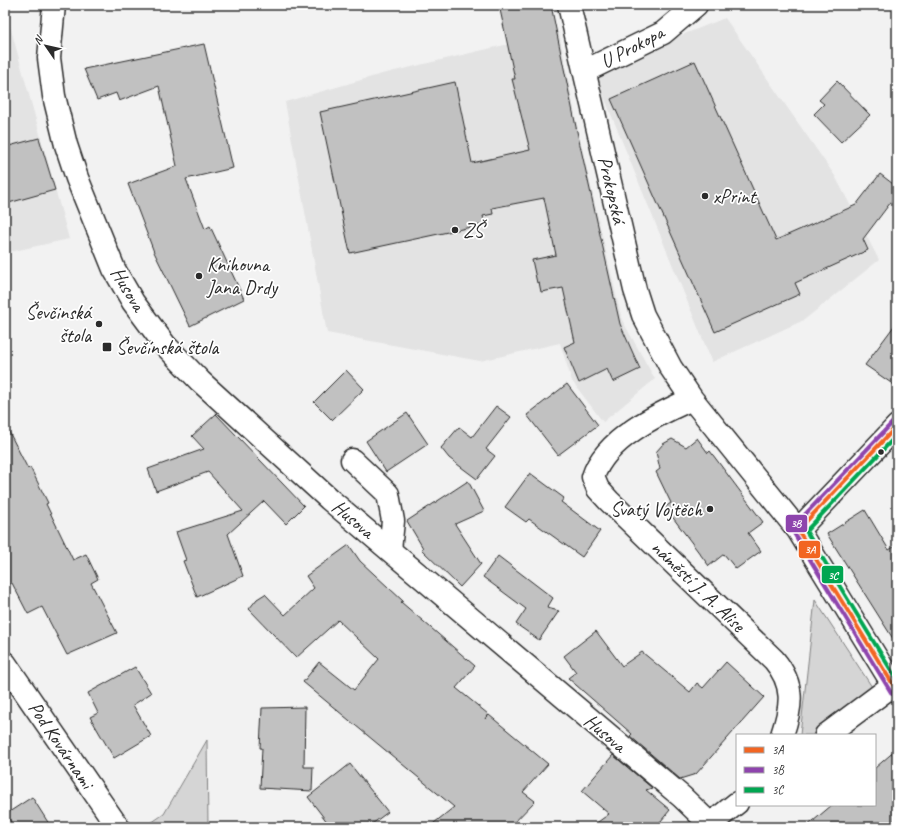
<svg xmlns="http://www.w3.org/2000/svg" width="902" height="832" font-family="Caveat,sans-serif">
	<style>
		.built { fill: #e3e3e3 }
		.green { fill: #d5d5d5; stroke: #808080 }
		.building { fill: #c1c1c1; stroke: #2b2b2b }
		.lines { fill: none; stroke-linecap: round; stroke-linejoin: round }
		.street-casing { stroke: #2b2b2b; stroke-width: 25 }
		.primary-casing { stroke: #2b2b2b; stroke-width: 25 }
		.street { stroke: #fff; stroke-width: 22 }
		.primary { stroke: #fff; stroke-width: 22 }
		.bus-1-casing { stroke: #fff; stroke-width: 7 }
		.bus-2-casing { stroke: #fff; stroke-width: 7 }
		.bus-3-casing { stroke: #fff; stroke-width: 7 }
		.bus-1 { stroke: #f26522; stroke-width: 4 }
		.bus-2 { stroke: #8e44ad; stroke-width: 4 }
		.bus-3 { stroke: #00a651; stroke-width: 4 }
		.poi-dot { fill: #2b2b2b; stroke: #fff; stroke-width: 1.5 }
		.labels { text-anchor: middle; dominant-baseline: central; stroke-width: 3.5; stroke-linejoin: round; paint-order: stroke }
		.street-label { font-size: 20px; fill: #2b2b2b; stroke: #fff }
		.poi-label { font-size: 20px; fill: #2b2b2b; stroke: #fff; text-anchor: start }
		.line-badge { stroke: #fff; stroke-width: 1.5 }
		.badge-label { font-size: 11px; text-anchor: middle; font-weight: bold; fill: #fff }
	</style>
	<rect width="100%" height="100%" fill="#f2f2f2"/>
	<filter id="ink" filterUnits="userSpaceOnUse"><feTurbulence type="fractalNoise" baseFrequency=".025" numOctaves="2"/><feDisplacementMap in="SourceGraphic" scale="8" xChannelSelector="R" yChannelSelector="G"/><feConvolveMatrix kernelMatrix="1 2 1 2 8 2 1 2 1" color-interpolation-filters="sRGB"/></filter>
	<g filter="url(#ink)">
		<path class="built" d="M5,8L69,239L5,253Z
			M725,18L835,176L879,260L804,320L712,362L593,70Z
			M559,32L580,140L622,320L655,379L603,422L572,381L560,343L480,361L327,333L285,102L382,74Z"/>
		<path class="green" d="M815,600L872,687L812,735H800Z
			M207,740L208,827H145L164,814Z"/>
		<path class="building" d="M499,5H551L576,127L620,324L640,369L613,382L607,369L579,383L564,347L575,342L563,288L541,292L539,282L537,283L532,260L556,255L544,198L492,208L493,214L483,216L485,224L350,253L320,112L455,82L472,163L530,150L512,79H515Z
			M204,44L233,168L186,179L205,229L210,226L244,299L190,326L154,252L128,184L177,166L159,86L119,101L116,93L97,100L84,69Z
			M695,61L776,240L856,205L880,174L897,187V194L863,239L868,250L795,283L800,294L715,332L611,99Z
			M837,81L870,115L841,142L814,114L824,104L819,100Z
			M39,138L55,190L5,204V147Z
			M897,322V387L865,365Z
			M346,370L364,389L332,420L314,402Z
			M567,384L598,425L558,455L527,415Z
			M496,406L511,417L486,449L495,456L477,479L449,458L441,448L459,427L472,437Z
			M407,413L428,444L386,472L366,441Z
			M216,414L304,506L286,524L264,501L228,534L243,576L197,597L183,561L186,560L176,532L243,511L208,472L156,491L148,469L204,449L192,436Z
			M5,424L28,469L30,467L48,503L46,504L73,560L86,554L98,579L91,583L117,633L67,655L42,607L28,614L12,583L5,586Z
			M697,438L708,453L710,451L763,522L748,533L761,551L736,569L724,554L709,566L665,507L671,503L656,472L660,469L656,452L663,444L672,439L686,447Z
			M530,473L564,498L561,502L600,531L582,557L529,519L526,522L505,507Z
			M468,481L484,511L455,524L481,564L460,587L421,549L423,548L407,521Z
			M865,510L889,550L897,545V645L827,534Z
			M349,545L360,561L403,601L401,602L475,666L456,688L488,714L485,719L489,715L548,764L523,792L535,801L510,827H429L454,807L303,682L319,662L354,690L379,659L338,620L296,658L249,609L257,599L265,594L285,615L314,588L306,576Z
			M498,556L553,598L547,608L559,611L539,640L516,624L526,609L483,577Z
			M596,631L622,666L642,652L690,692L697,683L703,688L726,662L764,697L696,774L680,779L630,736L632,734L568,678L576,672L564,656Z
			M135,667L151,693L133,705L151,736L114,758L90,717L98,713L88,693Z
			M305,707L304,767H313L312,791L260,788L262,748H260L262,708Z
			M897,749V827H806L832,805H875V768Z
			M613,755L652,788L646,790L670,810L656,827H591L609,814L582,791Z
			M350,764L388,812L368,827H331L308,797Z
			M32,797L51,827H14L6,814Z"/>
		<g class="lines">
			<defs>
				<path id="street" d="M569,5L635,290L643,315L671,368L692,399L798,530L897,691
					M585,71L663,33L696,5
					M692,399C658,414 605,439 593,477L598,489L609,501L774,660C795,685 792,706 782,735
					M352,460L388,494L393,521L390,550
					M798,530L897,426
					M5,663L118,827
					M826,735L893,685
					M707,827L737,803"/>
				<path id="primary" d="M54,5L49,58L54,96L66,145L77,178L114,269L133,302L165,345L200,381L329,499L682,797L713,827"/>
			</defs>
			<use href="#street" class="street-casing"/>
			<use href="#primary" class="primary-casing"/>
			<use href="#street" class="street"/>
			<use href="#primary" class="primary"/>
			<defs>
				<path id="bus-1" d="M897,426L798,530L897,691"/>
				<path id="bus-2" d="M892,694L792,530L794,526L893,422"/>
				<path id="bus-3" d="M897,435L806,531L897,680"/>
			</defs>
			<use href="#bus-1" class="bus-1-casing"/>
			<use href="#bus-2" class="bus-2-casing"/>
			<use href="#bus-3" class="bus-3-casing"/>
			<use href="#bus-1" class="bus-1"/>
			<use href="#bus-2" class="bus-2"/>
			<use href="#bus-3" class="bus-3"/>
		</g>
	</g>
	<g class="poi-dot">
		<circle cx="705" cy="196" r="4"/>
		<circle cx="455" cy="230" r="4"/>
		<circle cx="199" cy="276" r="4"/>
		<circle cx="99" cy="324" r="4"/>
		<rect x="102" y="342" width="10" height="10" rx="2"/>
		<circle cx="881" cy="452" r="3.5"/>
		<circle cx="710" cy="509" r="4"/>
	</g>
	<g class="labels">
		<g class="street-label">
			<text transform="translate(632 47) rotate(-28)">U Prokopa</text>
			<text transform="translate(612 190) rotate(77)">Prokopská</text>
			<text transform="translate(128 289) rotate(59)">Husova</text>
			<text transform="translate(353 519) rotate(40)">Husova</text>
			<text transform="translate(698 586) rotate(44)">náměstí J. A. Alise</text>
			<text transform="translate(605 733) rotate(40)">Husova</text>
			<text transform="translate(61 745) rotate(56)">Pod Kovárnami</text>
		</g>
		<g class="poi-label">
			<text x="713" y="196">xPrint</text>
			<text x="463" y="230">ZŠ</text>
			<text x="207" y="264">Knihovna<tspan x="207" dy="23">Jana Drdy</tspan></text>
			<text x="91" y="312" text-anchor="end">Ševčinská<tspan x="91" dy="23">štola</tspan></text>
			<text x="116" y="347">Ševčínská štola</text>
			<text x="702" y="509" text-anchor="end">Svatý Vojtěch</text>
		</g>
	</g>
	<g class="line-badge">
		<rect x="785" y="514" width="23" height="19" rx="4" fill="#8e44ad"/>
		<rect x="798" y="540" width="23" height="19" rx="4" fill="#f26522"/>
		<rect x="821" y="565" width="23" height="19" rx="4" fill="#00a651"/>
	</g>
	<g class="badge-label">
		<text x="796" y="527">3B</text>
		<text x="810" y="553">3A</text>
		<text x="833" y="579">3C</text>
	</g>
	<rect width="902" height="832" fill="none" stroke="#fff" stroke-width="20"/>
	<rect x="10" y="10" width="882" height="812" fill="none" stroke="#2b2b2b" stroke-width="1.5" filter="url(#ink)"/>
	<rect x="736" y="734" width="140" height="72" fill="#ffffff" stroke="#aaaaaa"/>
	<rect x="744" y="747" width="20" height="6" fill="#f26522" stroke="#aaaaaa"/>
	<text x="772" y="754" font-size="12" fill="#2b2b2b">3A</text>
	<rect x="744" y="767" width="20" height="6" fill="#8e44ad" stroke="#aaaaaa"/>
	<text x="772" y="774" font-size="12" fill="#2b2b2b">3B</text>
	<rect x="744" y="787" width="20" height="6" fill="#00a651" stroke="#aaaaaa"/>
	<text x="772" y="794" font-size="12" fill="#2b2b2b">3C</text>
	<g transform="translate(46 46) rotate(304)" stroke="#ffffff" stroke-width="3" paint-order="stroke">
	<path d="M0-3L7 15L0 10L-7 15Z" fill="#2b2b2b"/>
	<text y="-6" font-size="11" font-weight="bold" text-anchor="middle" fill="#2b2b2b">N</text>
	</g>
</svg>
